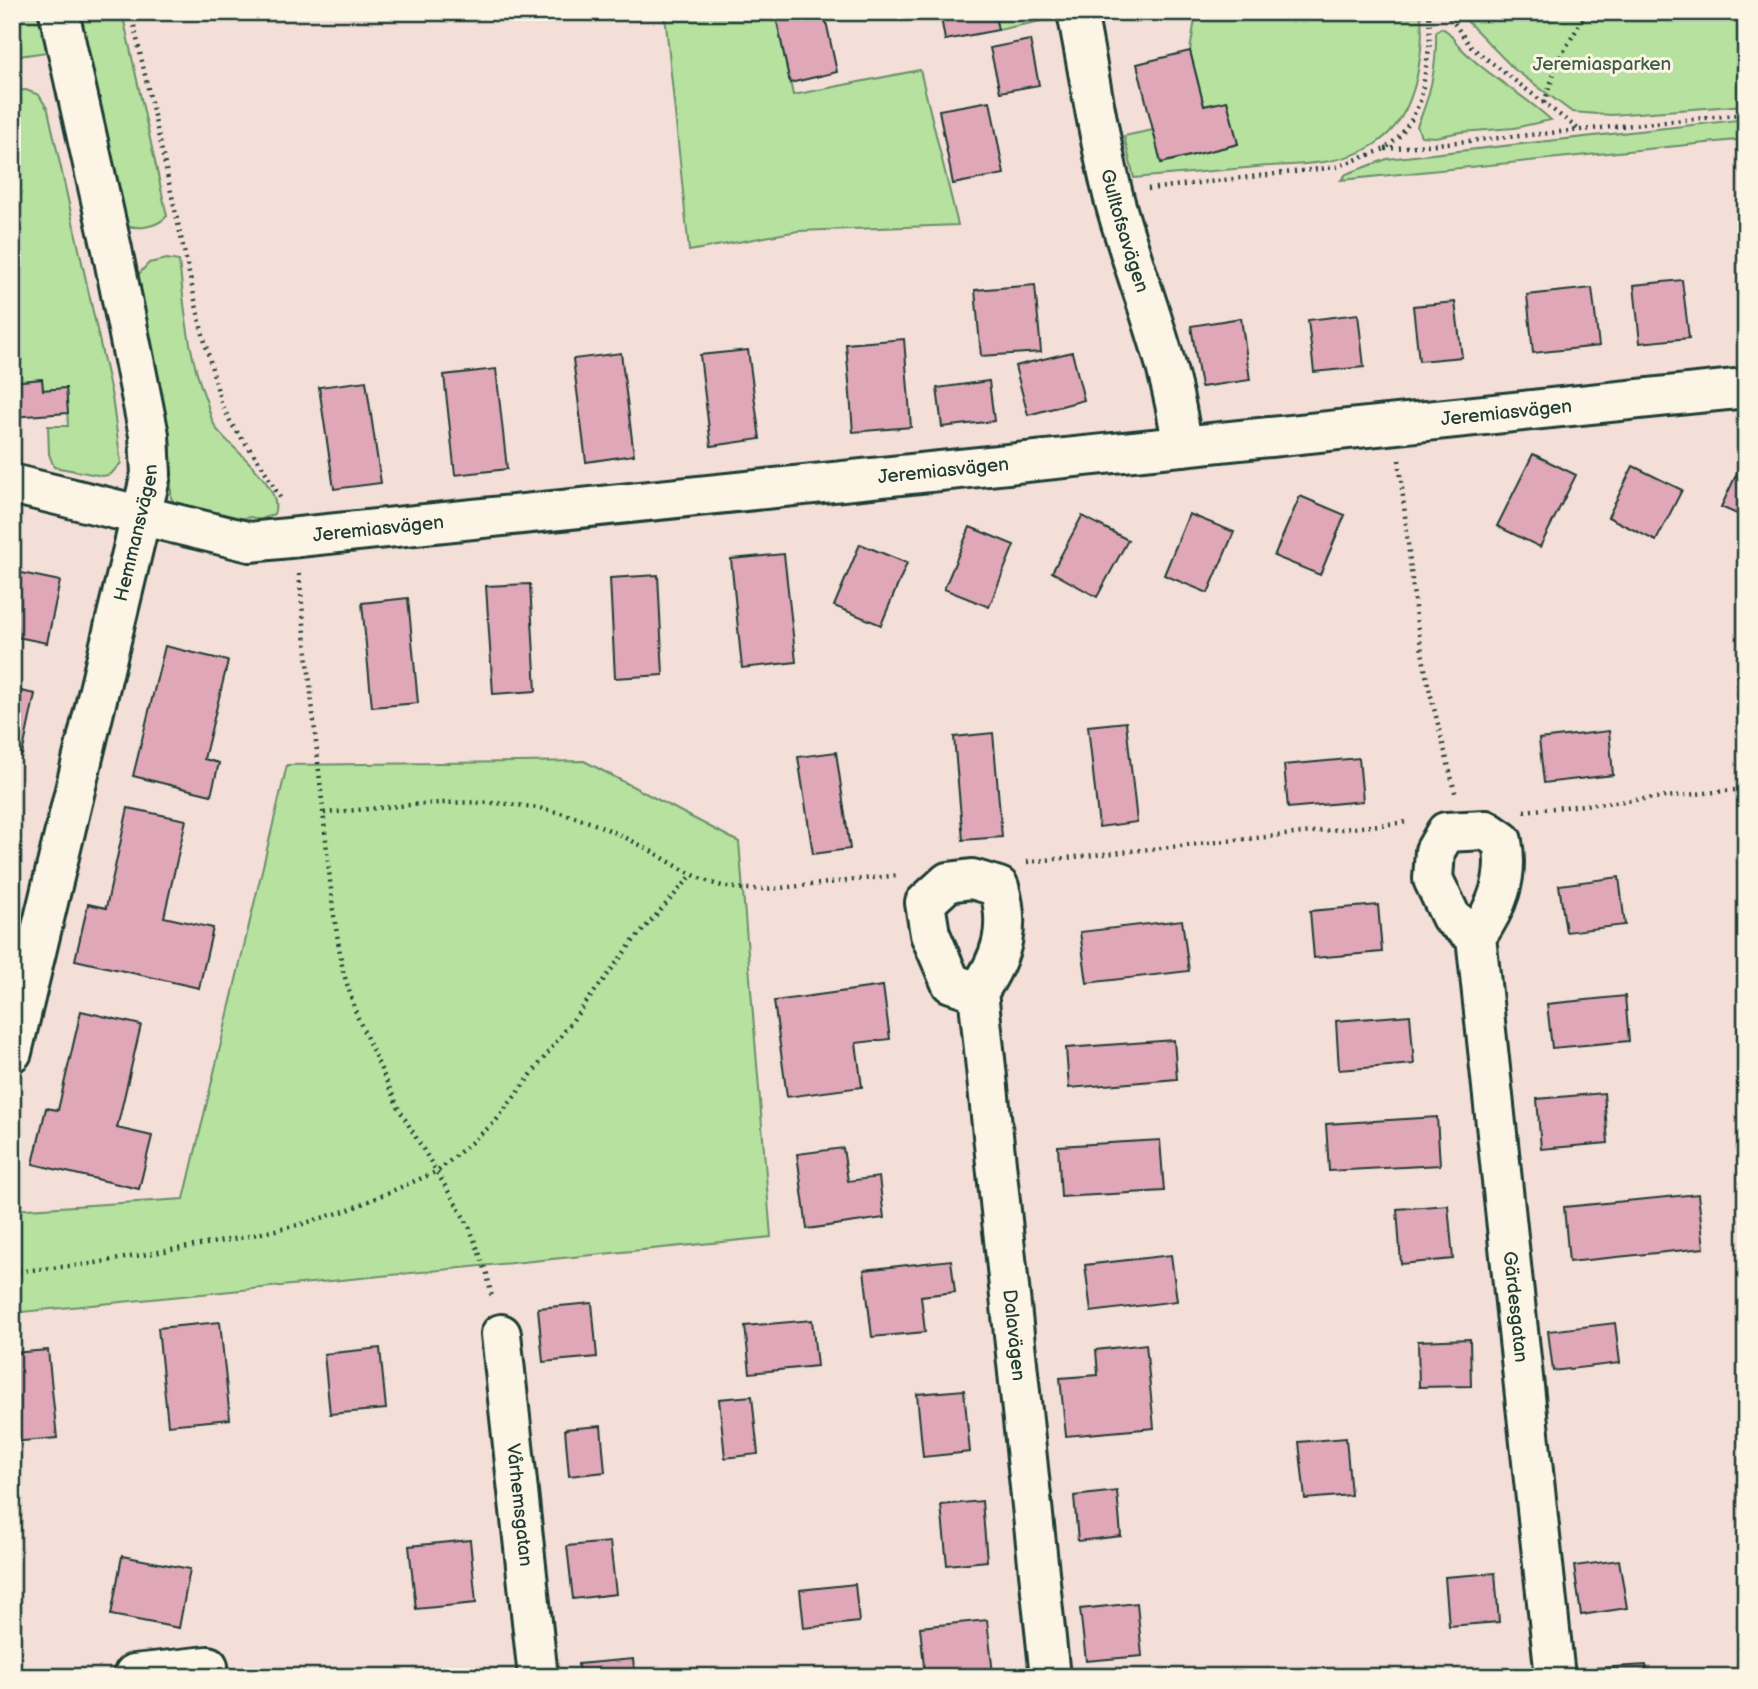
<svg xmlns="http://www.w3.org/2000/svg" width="1758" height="1689" font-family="'Balsamiq Sans',sans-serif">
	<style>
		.green { fill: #b6e19f; stroke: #6a8f6a; stroke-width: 2 }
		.building { fill: #e0a7b8; stroke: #1f3d34; stroke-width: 2 }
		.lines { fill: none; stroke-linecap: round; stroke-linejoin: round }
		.minor-casing { stroke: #1f3d34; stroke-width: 44 }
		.path { stroke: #1f3d34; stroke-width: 4.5; stroke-dasharray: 2 5; stroke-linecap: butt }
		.minor { stroke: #fcf5e5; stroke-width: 38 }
		.labels { text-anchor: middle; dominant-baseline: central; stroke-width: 6; stroke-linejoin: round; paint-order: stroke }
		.park-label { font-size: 19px; fill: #3d5e49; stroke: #fcf5e5 }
		.street-label { font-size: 19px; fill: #1f3d34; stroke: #fcf5e5 }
	</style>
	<rect width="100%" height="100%" fill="#f4ded8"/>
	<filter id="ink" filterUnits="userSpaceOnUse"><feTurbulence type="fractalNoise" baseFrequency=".0143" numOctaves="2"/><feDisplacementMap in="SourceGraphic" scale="14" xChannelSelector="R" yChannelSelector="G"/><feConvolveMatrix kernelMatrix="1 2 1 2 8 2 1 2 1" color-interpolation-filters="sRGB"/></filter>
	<g filter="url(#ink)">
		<path class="green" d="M12,12H37L47,52L12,57Z
			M73,12H122L167,216C156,228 137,230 122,224Z
			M662,12H775L793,95L920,70L958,225L798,231L689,251L666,24Z
			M994,12H1049L1050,19L998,30Z
			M1196,12H1420C1424,33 1421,56 1417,76C1411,104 1398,131 1372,146C1340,166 1294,164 1257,167C1216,171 1175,174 1134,178L1124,136L1153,130L1162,163L1238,144L1227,101L1204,106L1190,51Z
			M1458,12H1746V105L1611,115L1572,112L1514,69Z
			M1441,28C1452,32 1452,39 1460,47C1486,75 1522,93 1551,120L1514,128L1461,132L1435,137L1421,136L1417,126C1431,95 1437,65 1436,32Z
			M26,90L39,95L48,110L112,397L121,463L111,474L103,476L54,467L49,454L48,426H68L66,388L43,390L42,379L12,382V91Z
			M1746,119V139L1341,180L1346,174L1387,159Z
			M167,259L179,261C185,312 188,355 207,403C209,411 212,422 216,428C231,449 285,486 274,514L260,520L251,517L229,520L224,515L174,502L171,498V446L136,277L149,263Z
			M584,761L739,842L771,1237L12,1313V1210L184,1199L287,765Z"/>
		<path class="building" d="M775,12H824L837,72L790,83Z
			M940,12H994L998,30L945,40Z
			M1134,12H1171L1137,22Z
			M1030,40L1039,85L1000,92L990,48Z
			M1190,51L1204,106L1227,101L1238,144L1161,163L1137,64Z
			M990,101L1004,174L953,184L939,110Z
			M1746,272V319L1741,273Z
			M1682,280L1689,338L1640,343L1634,285Z
			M1035,285L1041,352L981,356L975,290Z
			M1592,288L1599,346L1533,353L1527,295Z
			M1455,302L1462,357L1419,361L1413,306Z
			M1358,314L1364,367L1314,372L1308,320Z
			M1241,318L1250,380L1201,387L1191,326Z
			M904,339L911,427L853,432L846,344Z
			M748,350L760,439L711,446L700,355Z
			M1072,352L1084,400L1028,415L1015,366Z
			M621,353L634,455L586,462L573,359Z
			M496,369L507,469L455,475L444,375Z
			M42,379L43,390L66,388L68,413L12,417V382Z
			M366,381L381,483L334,489L319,387Z
			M989,381L994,421L942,427L937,388Z
			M1533,454L1576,475L1540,547L1497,526Z
			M1746,454V518L1721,507Z
			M1633,466L1682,490L1656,541L1608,517Z
			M1300,496L1345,515L1320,575L1274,556Z
			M1189,514L1234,532L1208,593L1164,575Z
			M1082,516L1128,540L1097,597L1052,572Z
			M970,527L1014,545L989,607L944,589Z
			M860,544L907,563L881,625L834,606Z
			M784,554L796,662L742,668L731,559Z
			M12,571L60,581L47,643L12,636Z
			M658,575L663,675L615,678L610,578Z
			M530,584L536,691L493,694L486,586Z
			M408,598L418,703L372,707L362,603Z
			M165,646L228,661L204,759L219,763L211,795L133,776Z
			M12,689L35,694L22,755L12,753Z
			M1126,722L1137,822L1099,827L1088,726Z
			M1609,731L1613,775L1544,783L1539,739Z
			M993,733L1002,837L963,840L954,737Z
			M836,752L850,849L813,854L798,757Z
			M1359,758L1363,801L1288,808L1284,765Z
			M128,808L186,820L164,917L213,928L199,988L75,960L88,904L106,908Z
			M1619,877L1625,925L1566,932L1559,885Z
			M1378,905L1382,952L1314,958L1310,911Z
			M1182,920L1189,971L1087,983L1080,932Z
			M883,986L890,1039L856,1043L862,1087L787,1097L774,1001Z
			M1625,996L1629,1041L1552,1048L1547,1004Z
			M81,1011L141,1025L117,1128L152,1136L139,1189L33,1164L46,1108L58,1110Z
			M1410,1015L1414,1064L1339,1070L1336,1021Z
			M1174,1040L1177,1079L1069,1088L1066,1048Z
			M1604,1093L1608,1143L1541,1149L1537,1099Z
			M1437,1117L1440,1165L1329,1171L1326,1124Z
			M1160,1140L1164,1191L1061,1197L1058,1146Z
			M843,1148L848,1181L879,1177L884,1218L807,1229L797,1154Z
			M1698,1194L1704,1248L1569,1262L1564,1207Z
			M1448,1205L1453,1259L1401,1264L1397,1209Z
			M1171,1255L1177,1301L1091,1312L1085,1265Z
			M951,1260L955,1292L921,1296L925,1332L872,1337L864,1270Z
			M592,1303L597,1357L543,1362L538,1308Z
			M812,1320L817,1366L750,1373L745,1326Z
			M220,1322L230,1419L168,1425L158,1328Z
			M1615,1323L1620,1363L1553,1371L1548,1331Z
			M1470,1339L1471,1386L1419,1387L1418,1341Z
			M1146,1344L1154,1428L1066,1436L1060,1378L1098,1375L1096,1350Z
			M380,1348L386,1409L330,1414L324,1354Z
			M48,1350L57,1438L12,1442V1353Z
			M964,1390L970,1452L923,1457L917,1394Z
			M752,1396L758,1454L725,1458L719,1399Z
			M601,1426L605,1472L569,1476L565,1429Z
			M1346,1438L1351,1495L1305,1499L1299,1442Z
			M1117,1491L1121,1536L1078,1541L1074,1496Z
			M982,1501L987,1561L947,1565L941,1505Z
			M470,1540L476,1603L416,1609L409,1546Z
			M610,1542L616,1594L573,1599L567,1546Z
			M122,1556L190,1569L179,1628L111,1615Z
			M1619,1560L1627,1608L1581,1615L1574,1566Z
			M1495,1573L1499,1622L1449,1626L1445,1577Z
			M855,1584L859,1622L804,1628L800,1590Z
			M1137,1603L1142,1656L1086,1661L1080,1609Z
			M987,1620L993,1674L925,1677L920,1627Z
			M633,1659L635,1677H579L578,1664Z
			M1646,1665L1647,1677H1599L1598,1668Z"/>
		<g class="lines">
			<defs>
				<g id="minor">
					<path id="s1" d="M1077,12C1089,73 1098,135 1113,195C1135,279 1172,359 1182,446"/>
					<path id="s2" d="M12,484L250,542L1746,388"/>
					<path id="s3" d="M1476,937L1451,917L1433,879L1435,851L1446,832L1486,830L1502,841C1509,878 1497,907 1476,937L1555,1677"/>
					<path id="s4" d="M978,992L951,983L930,934L925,903L948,882L972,879L999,887C1011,929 1002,957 978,992L1050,1677"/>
					<path id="s5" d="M12,1052L151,474L149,435L112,249L59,12"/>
					<path id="s6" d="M501,1334L538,1677"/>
					<path d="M133,1677L134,1674L208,1666"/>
				</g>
			</defs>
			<use href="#minor" class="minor-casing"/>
			<path class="path" d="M131,12L201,327L221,403L232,425L261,464L282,501
				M1446,12L1471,47L1578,129
				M1544,103L1559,59L1587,12
				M1385,149L1746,114
				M1148,189L1336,167L1385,149L1400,136L1412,119L1421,99L1430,42L1429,12
				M1399,460L1416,617L1427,680L1456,796
				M299,574L333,910L343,971L357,1016L399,1109L469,1226L487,1274L492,1298
				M1524,811L1746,789
				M324,813C399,807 481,793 556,812C585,819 614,831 640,845C665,858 688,875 715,884C746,893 778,888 810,885C840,882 870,878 900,875
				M1027,862L1408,822
				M12,1272L90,1264L240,1238L302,1224L348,1210L438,1171L495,1122L634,940L692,875"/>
			<use href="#minor" class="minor"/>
		</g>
	</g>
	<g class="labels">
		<g class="park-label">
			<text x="1602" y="64">Jeremiasparken</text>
		</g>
		<g class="street-label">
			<text stroke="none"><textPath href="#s1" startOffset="224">Gulltofsavägen</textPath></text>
			<text stroke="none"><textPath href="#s2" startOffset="1508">Jeremiasvägen</textPath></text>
			<text stroke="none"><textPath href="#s2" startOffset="942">Jeremiasvägen</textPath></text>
			<text stroke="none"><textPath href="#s2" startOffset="374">Jeremiasvägen</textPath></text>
			<text stroke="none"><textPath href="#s5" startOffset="534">Hemmansvägen</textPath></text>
			<text stroke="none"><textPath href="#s3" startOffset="658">Gärdesgatan</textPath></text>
			<text stroke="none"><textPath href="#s4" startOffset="653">Dalavägen</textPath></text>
			<text stroke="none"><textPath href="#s6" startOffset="172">Vårhemsgatan</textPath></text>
		</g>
	</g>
	<rect width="1758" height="1689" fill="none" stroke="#fcf5e5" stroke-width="42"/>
	<rect x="21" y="21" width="1716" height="1647" fill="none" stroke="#1f3d34" stroke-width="2.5" filter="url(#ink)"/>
</svg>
